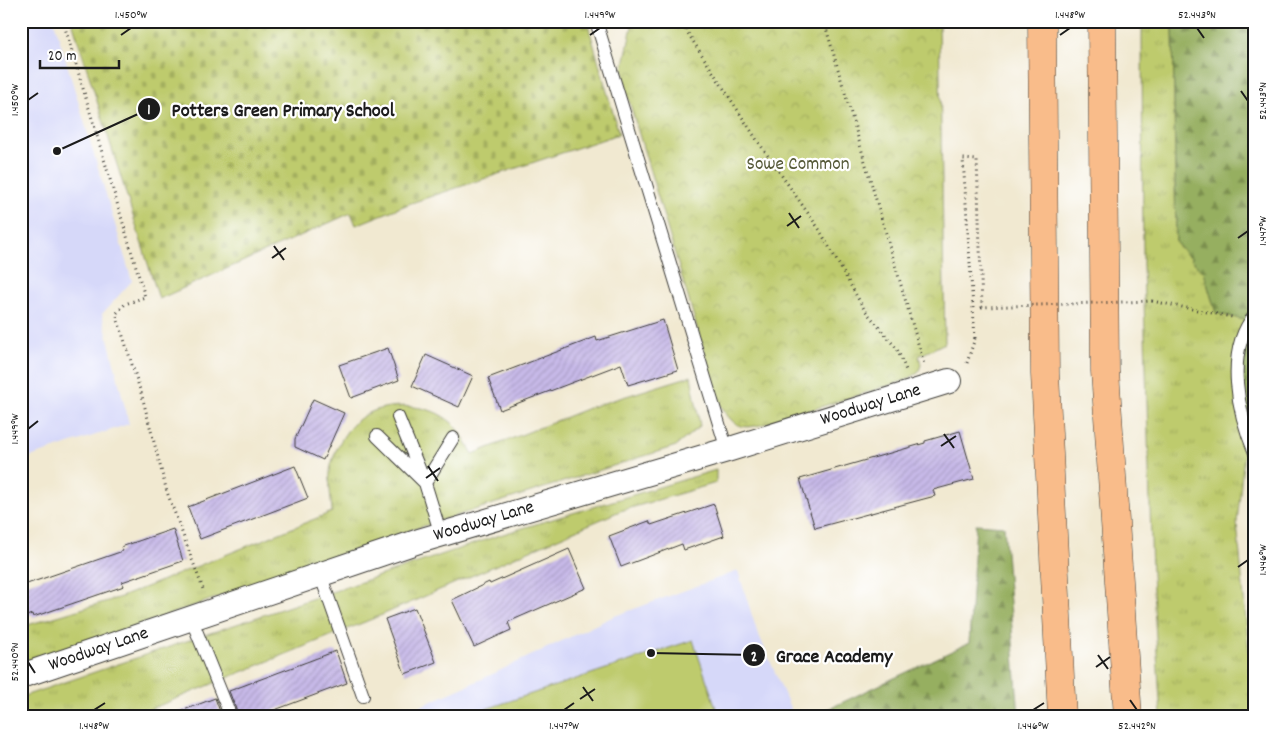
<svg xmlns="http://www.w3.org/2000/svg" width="1276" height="738" font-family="Dekko,sans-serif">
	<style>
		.built { fill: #d6d8f9 }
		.grass { fill: url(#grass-tufts); stroke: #6d7444 }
		.forest { fill: url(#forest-firs); stroke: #59663e }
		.cemetery { fill: url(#cemetery-stones); stroke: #6d7444 }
		.park { fill: url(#park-crowns); stroke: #6d7444 }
		.garden { fill: #becb6d; stroke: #6d7444 }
		.building { fill: url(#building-hatch) }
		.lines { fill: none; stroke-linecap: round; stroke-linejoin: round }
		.service-casing { stroke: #3c3b37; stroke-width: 14 }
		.minor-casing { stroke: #3c3b37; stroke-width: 26 }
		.motorway-casing { stroke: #3c3b37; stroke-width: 29 }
		.path { stroke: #3c3b37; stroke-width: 3; stroke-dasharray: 1 4; stroke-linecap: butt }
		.service { stroke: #fff; stroke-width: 12 }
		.minor { stroke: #fff; stroke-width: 24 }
		.motorway { stroke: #f9bc8a; stroke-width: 28 }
		.path-bridge { stroke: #3c3b37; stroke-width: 3; stroke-dasharray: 1 4; stroke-linecap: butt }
		.ticks { fill: none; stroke: #1c1c1c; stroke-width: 2 }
		.labels { text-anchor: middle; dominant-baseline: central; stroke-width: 4.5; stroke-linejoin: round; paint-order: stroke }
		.park-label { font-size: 19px; fill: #555938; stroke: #fff }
		.street-label { font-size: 19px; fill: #1c1c1c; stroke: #fff }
		.leader { fill: none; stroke: #1c1c1c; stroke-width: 2 }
		.callout-dot { fill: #1c1c1c; stroke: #fff; stroke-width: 2 }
		.mark-label { font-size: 15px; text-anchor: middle; font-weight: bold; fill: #fff }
		.callout-label { font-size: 20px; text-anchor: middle; font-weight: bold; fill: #1c1c1c; stroke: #fff; stroke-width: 4.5; stroke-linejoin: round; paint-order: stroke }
		.neatline { fill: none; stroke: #1c1c1c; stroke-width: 2 }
		.ticks-label { font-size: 12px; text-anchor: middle; fill: #1c1c1c }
	</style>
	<defs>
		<pattern id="grass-tufts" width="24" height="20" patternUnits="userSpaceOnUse" patternTransform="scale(1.25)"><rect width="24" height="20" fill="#becb6d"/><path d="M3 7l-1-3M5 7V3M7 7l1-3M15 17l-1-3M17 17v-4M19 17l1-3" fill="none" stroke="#a3ae5e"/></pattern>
		<pattern id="forest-firs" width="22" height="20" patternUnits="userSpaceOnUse" patternTransform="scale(1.25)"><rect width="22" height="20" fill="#96af60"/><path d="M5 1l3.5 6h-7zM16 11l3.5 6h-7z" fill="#7a8e4e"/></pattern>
		<pattern id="cemetery-stones" width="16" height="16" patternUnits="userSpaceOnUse" patternTransform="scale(1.25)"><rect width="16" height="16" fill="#becb6d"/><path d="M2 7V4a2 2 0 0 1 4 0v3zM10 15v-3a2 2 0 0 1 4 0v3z" fill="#a3ae5e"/></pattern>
		<pattern id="park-crowns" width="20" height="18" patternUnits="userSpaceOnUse" patternTransform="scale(1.25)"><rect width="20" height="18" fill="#becb6d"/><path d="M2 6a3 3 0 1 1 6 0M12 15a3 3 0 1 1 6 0" fill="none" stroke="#a3ae5e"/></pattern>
		<pattern id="building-hatch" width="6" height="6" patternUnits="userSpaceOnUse" patternTransform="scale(1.25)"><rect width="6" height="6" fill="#c7b9e8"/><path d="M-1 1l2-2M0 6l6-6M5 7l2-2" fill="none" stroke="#aa9ec6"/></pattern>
	</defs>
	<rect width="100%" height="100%" fill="#fff"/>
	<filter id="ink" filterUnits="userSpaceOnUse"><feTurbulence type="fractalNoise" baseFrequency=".02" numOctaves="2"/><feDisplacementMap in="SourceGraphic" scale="10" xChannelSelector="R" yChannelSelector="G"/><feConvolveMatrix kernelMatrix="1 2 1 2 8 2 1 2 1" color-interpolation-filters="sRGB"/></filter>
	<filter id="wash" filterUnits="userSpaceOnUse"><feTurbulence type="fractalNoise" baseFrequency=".0096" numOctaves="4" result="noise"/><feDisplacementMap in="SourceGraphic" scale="20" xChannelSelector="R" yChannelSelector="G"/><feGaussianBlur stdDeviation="1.12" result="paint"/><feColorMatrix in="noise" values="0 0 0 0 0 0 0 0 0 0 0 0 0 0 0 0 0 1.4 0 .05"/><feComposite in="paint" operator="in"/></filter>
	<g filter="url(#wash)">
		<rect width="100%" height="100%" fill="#f1e9d1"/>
		<path class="built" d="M21,21H54L132,281L102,314L129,424L21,460Z
			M738,571L756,628L794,717H396L482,679L612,617Z"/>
		<path class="grass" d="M1142,21H1173L1176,243L1204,273L1216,313L1249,321L1246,434L1237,523L1255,717H1161L1152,574L1143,265Z
			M691,376L700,426L676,446L408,531L21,666V627L121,597L332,512C331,497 327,476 332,462C344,422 371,402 413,407C427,408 440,413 451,422C460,429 467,444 473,454L594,406Z
			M716,470V483L620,511L382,615L131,717H21V697L503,534Z"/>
		<path class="forest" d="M1173,21H1255V417L1246,434L1236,388L1249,321L1216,313L1204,273L1176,243Z
			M976,524L1004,526L1019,717H811L969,643Z"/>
		<path class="cemetery" d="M72,21H587L619,134L411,203L356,225L351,213L159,299Z"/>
		<path class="park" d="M633,21H939L945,343L919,356L921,365L918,373L906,380L773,422C744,429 736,432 720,404L627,94L623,69Z"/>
		<path class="garden" d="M693,640L719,717H462Z"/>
		<g id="blocks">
			<path class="building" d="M663,320L678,370L628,385L621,364L500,410L488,378L596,337L597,341Z
				M388,348L399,380L351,398L339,365Z
				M426,355L473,376L459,407L412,386Z
				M313,399L344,413L323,460L295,447V439Z
				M960,431L974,479L933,490L935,496L815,528L800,479L925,443V441Z
				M295,466L308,498L200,539L188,507Z
				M714,504L724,536L684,550L682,544L621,567L609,536L649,521L651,525Z
				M173,529L183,561L122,582L124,586L33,617L32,614L21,618V586L123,551L121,547Z
				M569,549L586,588L508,622L511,630L474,647L452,600L489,582L490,584Z
				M415,608L436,662L405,674L385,619Z
				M336,651L347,683L256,717H239L229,691Z
				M215,698L222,717H171V715Z"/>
		</g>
	</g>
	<g filter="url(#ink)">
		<use href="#blocks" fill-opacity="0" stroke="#3c3b37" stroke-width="1"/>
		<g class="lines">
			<defs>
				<path id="service" d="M596,21L727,450
					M1255,315C1224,351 1238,414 1255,453
					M398,417L425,483L441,535
					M377,436L425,483L453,438
					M320,574L363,696
					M191,618L231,717"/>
				<g id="minor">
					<path id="s1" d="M21,676L419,541L727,450L949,381"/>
				</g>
				<path id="motorway" d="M1042,21L1045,374L1062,717
					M1102,21L1105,371L1128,717"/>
			</defs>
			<use href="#service" class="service-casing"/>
			<use href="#minor" class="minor-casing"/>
			<use href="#motorway" class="motorway-casing"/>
			<path class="path" d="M63,21L145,297L125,304L116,314L142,396L167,492L203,589
				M680,21L757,140L819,229L864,309L897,349L906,370
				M824,21L924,364
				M1152,301L1232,317
				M967,363L975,338"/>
			<use href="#service" class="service"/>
			<use href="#minor" class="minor"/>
			<use href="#motorway" class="motorway"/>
			<path class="path-bridge" d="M975,338L963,159L977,160L982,307L1152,301"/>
		</g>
	</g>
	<path class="ticks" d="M1197,28L1204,38M121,35L131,28M590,35L600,28M1060,35L1070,28M1241,91L1248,101M28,100L38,93M789,213L799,228M787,226L801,216M1238,238L1248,231M274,246L284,260M272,258L286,248M28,429L38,421M944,434L954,448M941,446L956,436M428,466L438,481M426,478L440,468M1238,567L1248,560M1098,655L1108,669M28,662L35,673M1096,667L1110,657M583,687L593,701M580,699L595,689M1130,700L1137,710M94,710L105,703M564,710L574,703M1033,710L1044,703"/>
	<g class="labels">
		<g class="park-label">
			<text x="798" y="165">Sowe Common</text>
		</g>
		<g class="street-label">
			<text stroke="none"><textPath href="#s1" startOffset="892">Woodway Lane</textPath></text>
			<text stroke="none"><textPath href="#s1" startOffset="488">Woodway Lane</textPath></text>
			<text stroke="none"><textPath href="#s1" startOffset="82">Woodway Lane</textPath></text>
		</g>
	</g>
	<path class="leader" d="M57 151L149 109M651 653L754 655"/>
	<g class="callout-dot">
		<circle cx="57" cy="151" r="5"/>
		<circle cx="651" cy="653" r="5"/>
		<circle cx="149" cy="109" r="12"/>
		<circle cx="754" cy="655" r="12"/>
	</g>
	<g class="mark-label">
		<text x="149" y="114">1</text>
		<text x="754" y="661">2</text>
	</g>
	<g class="callout-label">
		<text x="283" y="116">Potters Green Primary School</text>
		<text x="834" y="662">Grace Academy</text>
	</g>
	<rect width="1276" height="738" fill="none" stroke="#fff" stroke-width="55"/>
	<path d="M40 60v8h79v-8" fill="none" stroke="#1c1c1c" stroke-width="2.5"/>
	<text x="48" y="60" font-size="15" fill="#1c1c1c" stroke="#ffffff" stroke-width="4" paint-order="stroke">20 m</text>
	<rect x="28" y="28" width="1220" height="682" class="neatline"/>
	<g class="ticks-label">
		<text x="131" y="18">1.450°W</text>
		<text x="600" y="18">1.449°W</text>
		<text x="1070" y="18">1.448°W</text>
		<text x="1197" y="18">52.443°N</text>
		<text transform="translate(14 100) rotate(-90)" y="4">1.450°W</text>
		<text transform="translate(1262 101) rotate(-90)" y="4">52.443°N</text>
		<text transform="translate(1262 231) rotate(-90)" y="4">1.447°W</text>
		<text transform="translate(14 429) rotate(-90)" y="4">1.449°W</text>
		<text transform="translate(1262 560) rotate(-90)" y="4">1.446°W</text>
		<text transform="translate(14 662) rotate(-90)" y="4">52.440°N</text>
		<text x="94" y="729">1.448°W</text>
		<text x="564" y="729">1.447°W</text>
		<text x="1033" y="729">1.446°W</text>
		<text x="1137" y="729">52.442°N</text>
	</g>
</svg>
